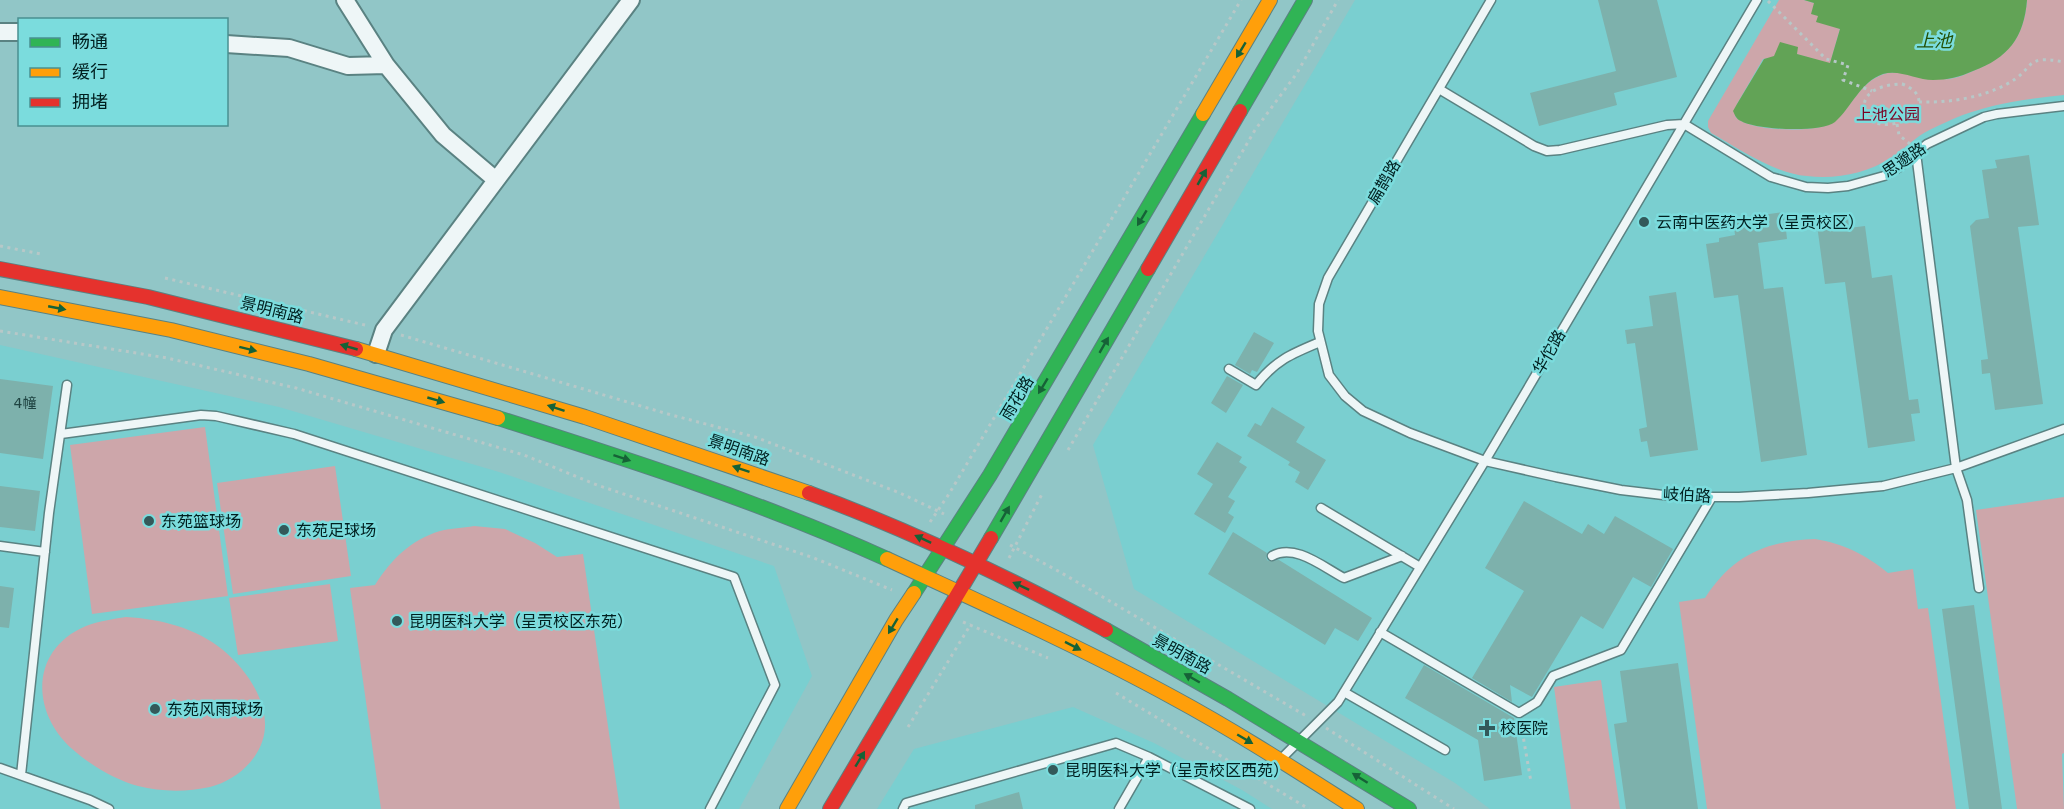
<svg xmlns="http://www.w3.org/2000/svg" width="2064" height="809" font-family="'DejaVu Sans','Noto Sans SC',sans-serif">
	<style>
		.built { fill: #7acfd0 }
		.green { fill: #cda6aa }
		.water { fill: #62a356 }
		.building { fill: #7db1ac }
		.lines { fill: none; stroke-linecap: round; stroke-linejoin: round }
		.lane-casing { stroke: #5a8282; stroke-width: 11 }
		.street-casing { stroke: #5a8282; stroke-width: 20 }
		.fast-casing { stroke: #5a8282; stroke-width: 16 }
		.slow-casing { stroke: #5a8282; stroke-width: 16 }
		.jam-casing { stroke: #5a8282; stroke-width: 16 }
		.path { stroke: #b7c8c8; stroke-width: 3; stroke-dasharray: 3 4.5; stroke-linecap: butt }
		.lane { stroke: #eef6f7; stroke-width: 8 }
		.street { stroke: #eef6f7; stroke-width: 16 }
		.fast { stroke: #30b455; stroke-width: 14 }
		.slow { stroke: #ff9f0a; stroke-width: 14 }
		.jam { stroke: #e5322d; stroke-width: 14 }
		.oneway { fill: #166237 }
		.poi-dot { fill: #33595a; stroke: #7bdcdd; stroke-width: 2 }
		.labels { text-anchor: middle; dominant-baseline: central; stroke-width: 5; stroke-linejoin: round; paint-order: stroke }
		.number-label { font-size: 14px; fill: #1f4442 }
		.park-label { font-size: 16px; fill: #7c0022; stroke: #7bdcdd }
		.street-label { font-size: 16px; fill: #001f1f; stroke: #7bdcdd }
		.poi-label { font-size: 16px; fill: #001f1f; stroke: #7bdcdd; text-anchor: start }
		.water-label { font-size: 18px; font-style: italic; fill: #235004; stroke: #7bdcdd }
	</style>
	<rect width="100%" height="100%" fill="#91c6c7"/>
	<path class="built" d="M1355,0H2064V809H1490L1455,783L1134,589L1093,445Z
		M0,345L279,407L499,472L774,566L812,676L739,809H0Z
		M1073,707L1154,743L1242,790L1272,809H877L914,749Z"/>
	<path class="green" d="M1779,0H1804L1814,3L1818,16L1840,29L1830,64L1796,54L1763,59L1737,104L1735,116C1746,132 1821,134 1835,121C1852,106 1860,82 1884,74C1901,69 1924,79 1943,79C1953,80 1964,75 1973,71C2008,57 2024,38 2027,0H2064V95C2025,99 1988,104 1953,119C1943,124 1932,128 1924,133C1912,140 1902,151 1891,158C1867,173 1835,180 1807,176C1773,173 1740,149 1711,133L1708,127V121Z
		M205,427L228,596L92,614L70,445Z
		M335,466L351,576L233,594L217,483Z
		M2064,497V753L2062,754L2064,809H2017L1976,510Z
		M474,526L505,529L535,543L557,557L583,554L620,809H381L350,588L375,585C391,560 410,540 440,531C451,528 463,528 474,526Z
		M1815,539C1844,544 1865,554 1888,573L1913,569L1918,609L1928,608L1956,809H1707L1679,602L1705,598C1732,556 1765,541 1815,539Z
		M330,584L338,641L238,655L229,598Z
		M126,617C161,619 196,628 223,650C255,677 282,723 252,760C242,773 226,783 210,787C187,792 161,792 138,786C115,780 89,764 71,748C30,710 31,649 86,626C99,621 113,619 126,617Z
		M1601,680L1620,809H1571L1554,687Z"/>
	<path class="water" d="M1804,0H2027C2024,38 2008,58 1973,71C1960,77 1947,80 1933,80C1917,80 1899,69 1883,74C1860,82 1852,107 1835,122C1821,133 1756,130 1741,121C1736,119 1735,115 1733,111L1737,104L1764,59L1774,56L1780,42L1798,47L1797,54L1830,63L1840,29L1816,22L1818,16L1811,14L1814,3Z"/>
	<path class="building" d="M1598,0H1657L1677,77L1614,93L1617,105L1539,126L1530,93L1616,71Z
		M2029,155L2039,225L2018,227L2043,404L1995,410L1990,373L1982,374L1981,360L1988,359L1970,226L1976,220L1989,218L1982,170L1997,168L1995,160Z
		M1784,212L1787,239L1758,243L1764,289L1783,287L1807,455L1761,462L1738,295L1714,298L1706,244L1719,242V238L1735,235L1733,219Z
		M1848,220L1849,228L1865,226L1872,278L1892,275L1909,400L1918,399L1920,413L1911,414L1915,441L1868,448L1845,282L1825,284L1817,225Z
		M1676,292L1698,450L1650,457L1647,441L1641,442L1639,429L1647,427L1635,343L1627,344L1625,330L1653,326L1649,296Z
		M1254,332L1274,343L1257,372L1252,370L1250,374L1235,365Z
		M1227,376L1243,385L1226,413L1211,403Z
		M0,379L53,386L43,459L0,453Z
		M1272,407L1305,427L1296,442L1326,460L1308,490L1295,482L1300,472L1288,465L1290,462L1247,436L1255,423L1261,426Z
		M1217,442L1242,457L1239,462L1247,467L1228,497L1235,501L1228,513L1234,517L1225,533L1194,514L1213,484L1197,474Z
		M0,486L40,491L35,531L0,527Z
		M1524,501L1582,534L1588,524L1604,534L1615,516L1673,549L1651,587L1633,577L1603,629L1581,616L1532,697L1510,685L1512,702L1472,678L1524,591L1485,568Z
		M1233,532L1267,553L1266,558L1268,561L1279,560L1372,618L1358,641L1335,628L1325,645L1208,574Z
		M0,586L14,588L9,628L0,627Z
		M1974,605L2002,809H1969L1942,609Z
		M1678,663L1698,809H1626L1614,724L1627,722L1620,671Z
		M1424,665L1514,718L1522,775L1484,781L1478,740L1405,698Z
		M1019,792L1023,809H975V805Z"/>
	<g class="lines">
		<defs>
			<path id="lane" d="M1491,0L1328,278L1319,304L1318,331L1329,375L1345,396L1363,411L1410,433L1485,461L1556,477L1621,490L1680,497H1739L1808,493L1883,486L1956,468L2064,429
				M1439,89L1534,146L1547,151L1560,150L1667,125L1684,124L1771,177L1806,187L1828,188L1848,186L1884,176L1898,168L1927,144L1984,117L1997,114L2064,106
				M1916,153L1956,468L1967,500L1979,588
				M1229,369L1256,385C1276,360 1291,354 1320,342
				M61,434L201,415L216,416L294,434L734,577L775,685L710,809
				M1321,508L1420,567
				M0,546L45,552
				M1272,556C1295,543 1323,567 1344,578L1402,556
				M1380,632L1519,713L1537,702L1553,676L1621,650L1712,497
				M1344,692L1445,750
				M1282,758L1338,702L1485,461L1757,0
				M0,768L90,800L109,809
				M21,775L49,513L67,385
				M903,809L906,803L1116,743L1149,757L1250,809
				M1119,809L1149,757"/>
			<path id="street" d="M345,0L386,65L443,135L496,180
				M0,32H20
				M226,44L289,48L348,66L386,65
				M376,354L384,330L631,0"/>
			<path id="fast" d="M1240,111L1305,0
				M498,418C630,460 761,502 887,559
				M991,538L1148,269
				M914,593L990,475L1203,114
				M1106,630L1228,699L1409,809"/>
			<path id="slow" d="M1203,114L1270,0
				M0,297L171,330L309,364L498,418
				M356,349L585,417L809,493
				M887,559C984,604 1081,647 1174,698C1237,732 1297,771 1357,809
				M787,809L896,620L914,593"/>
			<path id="jam" d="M0,269L148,297L356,349
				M1148,269L1240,111
				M809,493C912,531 1010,578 1106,630
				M830,809L991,538"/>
		</defs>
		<use href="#lane" class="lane-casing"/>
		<use href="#street" class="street-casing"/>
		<use href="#fast" class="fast-casing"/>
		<use href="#slow" class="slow-casing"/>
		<use href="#jam" class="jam-casing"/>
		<path class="path" d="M1768,1L1826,59L1848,65L1843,80L1872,91
			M1902,84C1941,99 1904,132 1876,123C1871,122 1867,118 1866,114C1857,91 1885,84 1902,84Z
			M1919,102C1948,103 1981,98 2007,84C2036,69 2022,54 2064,62
			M1897,124L1899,135L1910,144
			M0,246L41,254
			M165,278L369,326
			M0,331L167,358L296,388L524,455L597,485L814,558L892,590
			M401,335L668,414L755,437L900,493L944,514
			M1068,450L1255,130L1297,73L1338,0
			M930,522L949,494L1241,0
			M1010,545L1060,572L1308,717
			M1009,558L1043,492
			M963,622L1048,658
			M1116,693L1309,809
			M1521,724L1531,782
			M908,727L971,624
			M1326,728L1454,809"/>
		<use href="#lane" class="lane"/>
		<use href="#street" class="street"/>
		<use href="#fast" class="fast"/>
		<use href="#slow" class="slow"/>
		<use href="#jam" class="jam"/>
	</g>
	<defs><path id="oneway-solid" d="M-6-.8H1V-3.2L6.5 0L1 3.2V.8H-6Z" transform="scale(1.5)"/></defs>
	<g class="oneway">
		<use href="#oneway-solid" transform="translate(1241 50) rotate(121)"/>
		<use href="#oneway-solid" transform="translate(1202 177) rotate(-60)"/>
		<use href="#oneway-solid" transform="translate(1142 218) rotate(121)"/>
		<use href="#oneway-solid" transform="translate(57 308) rotate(11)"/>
		<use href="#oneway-solid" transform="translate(1104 345) rotate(-60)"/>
		<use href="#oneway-solid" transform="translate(349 347) rotate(-164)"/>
		<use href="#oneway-solid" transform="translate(248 349) rotate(14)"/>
		<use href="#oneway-solid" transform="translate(1043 386) rotate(121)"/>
		<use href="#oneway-solid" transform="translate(436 400) rotate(16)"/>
		<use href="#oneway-solid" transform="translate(556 408) rotate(-162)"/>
		<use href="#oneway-solid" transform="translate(622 458) rotate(18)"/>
		<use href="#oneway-solid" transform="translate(741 469) rotate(-161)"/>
		<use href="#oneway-solid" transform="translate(1005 514) rotate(-60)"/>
		<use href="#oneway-solid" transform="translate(923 539) rotate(-155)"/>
		<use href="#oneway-solid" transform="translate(1021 586) rotate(-155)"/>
		<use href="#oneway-solid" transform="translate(893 626) rotate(121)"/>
		<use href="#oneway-solid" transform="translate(1073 646) rotate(27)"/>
		<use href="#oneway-solid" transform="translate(1192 678) rotate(-150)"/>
		<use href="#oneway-solid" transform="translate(1245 739) rotate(30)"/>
		<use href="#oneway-solid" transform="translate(860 759) rotate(-59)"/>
		<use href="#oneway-solid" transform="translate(1360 778) rotate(-148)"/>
	</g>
	<g class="poi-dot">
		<circle cx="1644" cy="222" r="6"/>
		<circle cx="149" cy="521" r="6"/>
		<circle cx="284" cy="530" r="6"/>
		<circle cx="397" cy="621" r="6"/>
		<circle cx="155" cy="709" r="6"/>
		<path d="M1484 719h6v6h6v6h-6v6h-6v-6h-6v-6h6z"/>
		<circle cx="1053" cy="770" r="6"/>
	</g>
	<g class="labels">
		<g class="number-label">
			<text x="25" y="403">4幢</text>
		</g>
		<g class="park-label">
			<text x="1888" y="114">上池公园</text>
		</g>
		<g class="street-label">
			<text transform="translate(1904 160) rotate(-34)">思邈路</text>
			<text transform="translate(1384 182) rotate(-60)">扁鹊路</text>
			<text transform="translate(272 310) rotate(14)">景明南路</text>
			<text transform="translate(1549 352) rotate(-60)">华佗路</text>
			<text transform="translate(1017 398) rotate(-59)">雨花路</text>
			<text transform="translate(739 450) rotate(19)">景明南路</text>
			<text transform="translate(1687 495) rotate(3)">岐伯路</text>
			<text transform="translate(1182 654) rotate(29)">景明南路</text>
		</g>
		<g class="poi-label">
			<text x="1656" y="222">云南中医药大学（呈贡校区）</text>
			<text x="161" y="521">东苑篮球场</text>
			<text x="296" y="530">东苑足球场</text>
			<text x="409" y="621">昆明医科大学（呈贡校区东苑）</text>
			<text x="167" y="709">东苑风雨球场</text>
			<text x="1500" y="728">校医院</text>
			<text x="1065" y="770">昆明医科大学（呈贡校区西苑）</text>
		</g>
		<g class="water-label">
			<text x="1934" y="40">上池</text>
		</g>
	</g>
	<rect x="18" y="18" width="210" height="108" fill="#7bdcdd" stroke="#4a9091" stroke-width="1.5"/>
	<rect x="30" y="38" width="30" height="9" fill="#30b455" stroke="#4a9091" stroke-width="1.5"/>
	<text x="72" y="48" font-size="18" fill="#001f1f">畅通</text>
	<rect x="30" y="68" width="30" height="9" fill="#ff9f0a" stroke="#4a9091" stroke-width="1.5"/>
	<text x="72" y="78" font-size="18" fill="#001f1f">缓行</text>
	<rect x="30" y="98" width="30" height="9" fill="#e5322d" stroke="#4a9091" stroke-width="1.5"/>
	<text x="72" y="108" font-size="18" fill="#001f1f">拥堵</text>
</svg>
